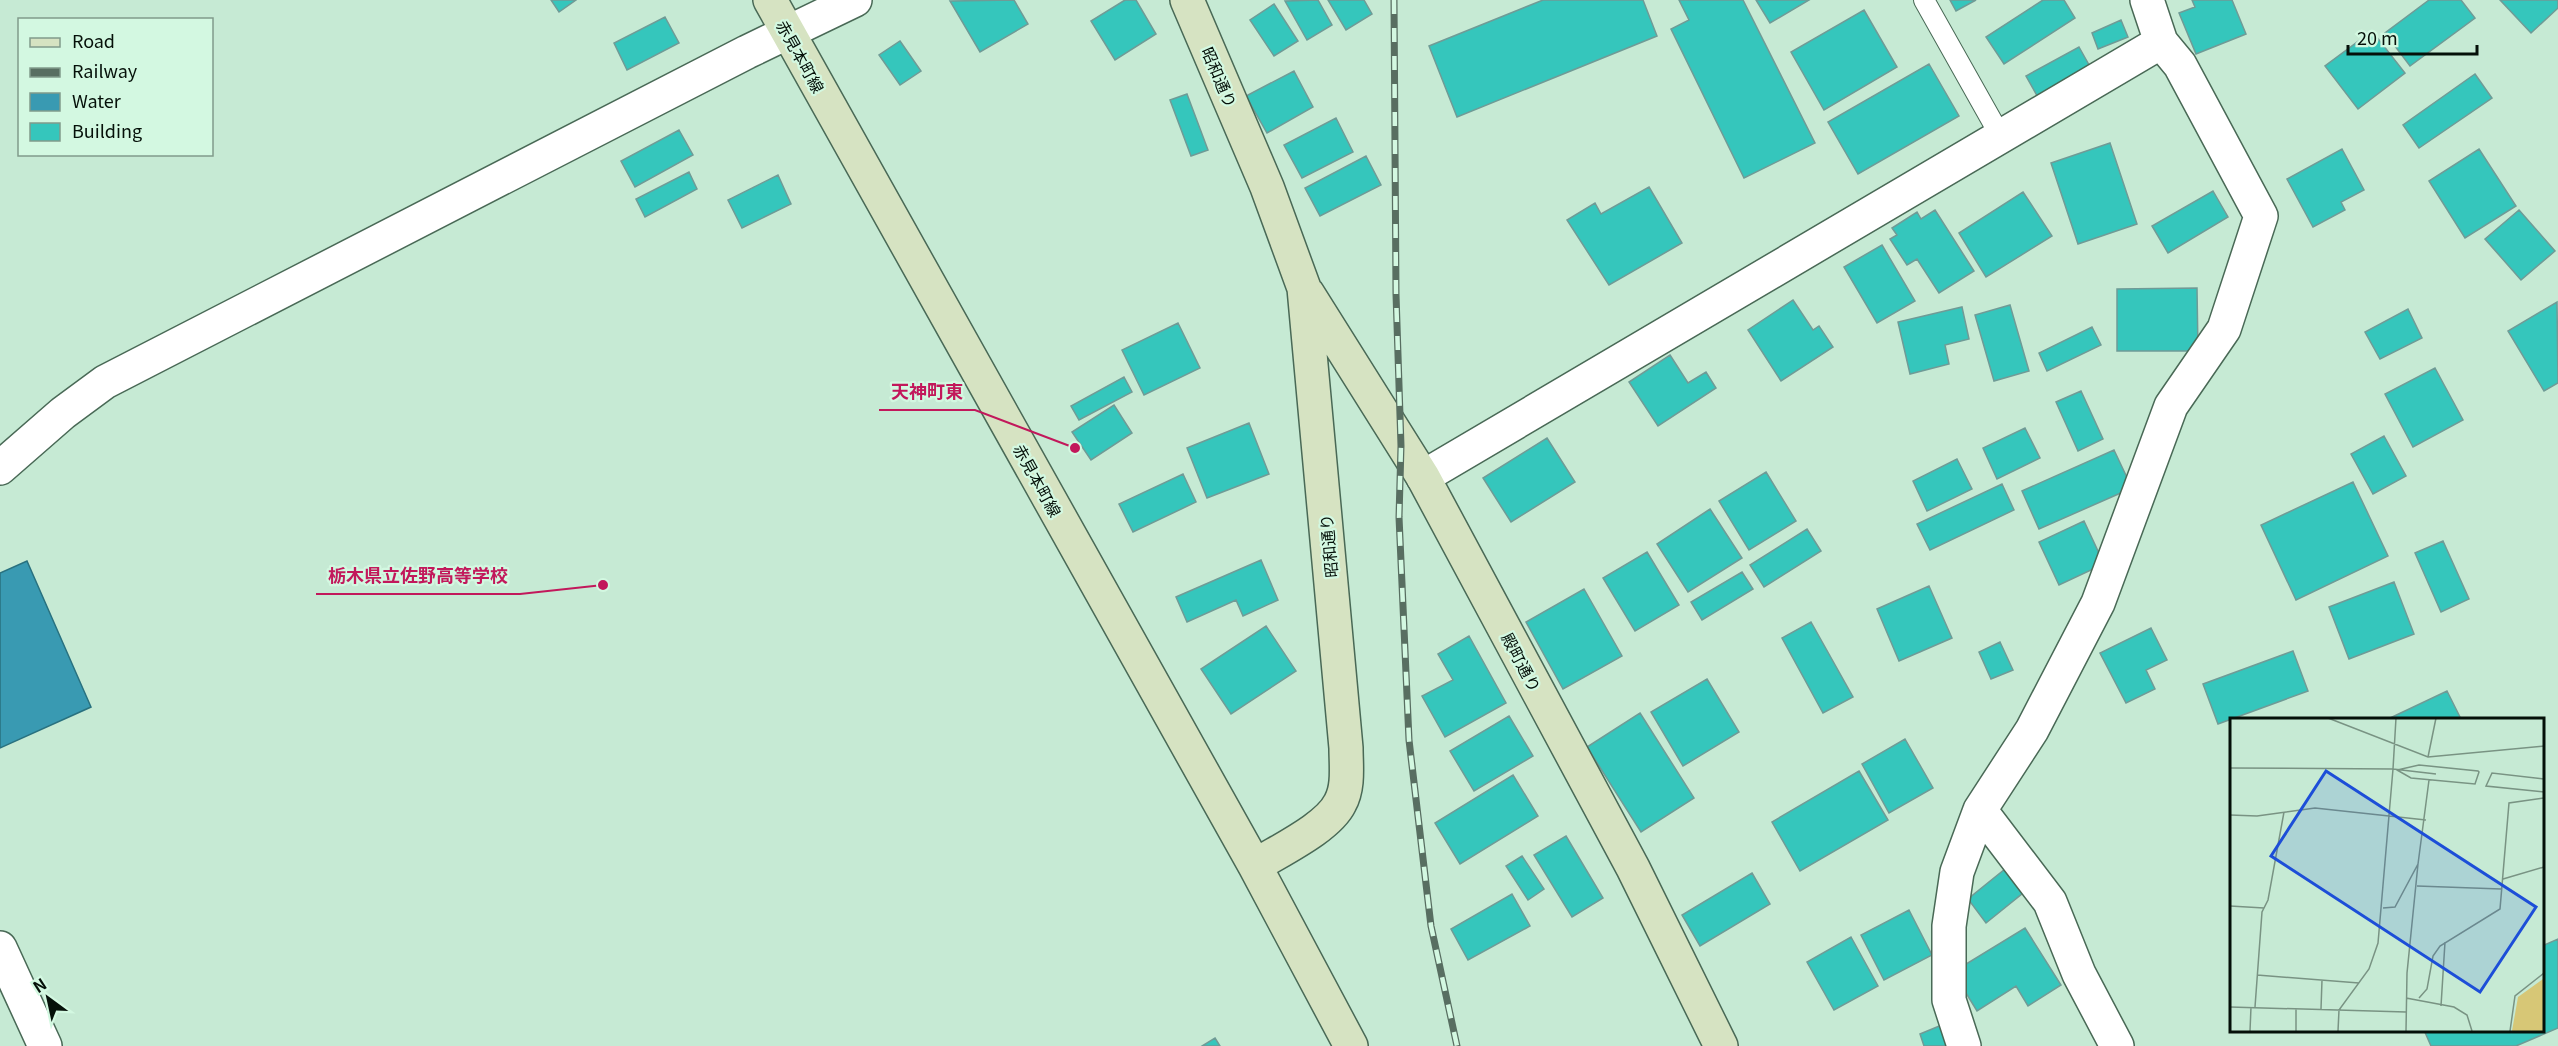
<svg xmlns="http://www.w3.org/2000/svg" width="2558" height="1046" font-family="Georgia,'Noto Sans JP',serif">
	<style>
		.water { fill: #399ab2; stroke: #29717f; stroke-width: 1.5 }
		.building { fill: #35c6bc; stroke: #6f9b96; stroke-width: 1.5 }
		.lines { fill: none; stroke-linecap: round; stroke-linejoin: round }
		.lane-casing { stroke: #496956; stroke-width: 22 }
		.street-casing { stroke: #496956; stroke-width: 36 }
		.secondary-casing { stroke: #496956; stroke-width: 36 }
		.lane { stroke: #fff; stroke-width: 20 }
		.street { stroke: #fff; stroke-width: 33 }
		.secondary { stroke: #d6e3c2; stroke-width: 33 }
		.rail-casing { stroke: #586e61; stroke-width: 7 }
		.rail { stroke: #d3f8e1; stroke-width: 4.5; stroke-dasharray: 14; stroke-linecap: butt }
		.labels { text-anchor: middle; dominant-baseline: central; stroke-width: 4.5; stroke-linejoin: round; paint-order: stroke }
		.street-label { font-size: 16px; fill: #051009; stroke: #d3f8e1 }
		.inset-road { fill: none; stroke: #799383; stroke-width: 1.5 }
		.view { fill: #1d4ed8; fill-opacity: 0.15; stroke: #1d4ed8; stroke-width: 3 }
		.inset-edge { fill: none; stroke: #051009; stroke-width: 3 }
		.leader { fill: none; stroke: #c2185b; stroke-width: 2 }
		.callout-dot { fill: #c2185b; stroke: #d3f8e1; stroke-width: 2 }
		.callout-label { font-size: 18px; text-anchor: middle; font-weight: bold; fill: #c2185b; stroke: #d3f8e1; stroke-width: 4.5; stroke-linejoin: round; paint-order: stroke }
	</style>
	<rect width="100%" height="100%" fill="#c6ead4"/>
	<path class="water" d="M27,561L91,707L0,748V573Z"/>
	<path class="building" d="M551,0H576L559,12Z
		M1014,0L1028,24L980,52L950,1Z
		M1125,0H1136L1156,34L1115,60L1091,21Z
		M1318,0L1332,25L1307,40L1285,1Z
		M1328,0H1364L1372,14L1346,30Z
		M1543,0H1643L1657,36L1457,117L1429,46Z
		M1679,0H1743L1815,143L1744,178L1671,29L1689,20Z
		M1756,0H1809L1770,23Z
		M1950,0H1976L1956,11Z
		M2043,0H2064L2075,18L2004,64L1986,37Z
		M2192,0H2232L2246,34L2196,54L2179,13L2195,7Z
		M2429,0H2461L2475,18L2410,66L2385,33Z
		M2500,0H2558V8L2531,33Z
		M1274,4L1298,41L1274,56L1250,20Z
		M1864,10L1897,67L1824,110L1791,52Z
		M665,17L679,43L627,70L614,43Z
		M2121,20L2128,37L2098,49L2092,33Z
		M2372,31L2405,73L2358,109L2325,66Z
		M900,41L921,71L900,85L879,55Z
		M2079,47L2093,72L2040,101L2026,76Z
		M1929,64L1959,116L1858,174L1828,122Z
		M1294,71L1313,107L1267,133L1246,96Z
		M2475,74L2492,98L2419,148L2403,125Z
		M1187,94L1208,150L1191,156L1170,100Z
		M1336,118L1353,152L1302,178L1284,145Z
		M679,130L693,155L635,187L621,161Z
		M2110,143L2137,224L2078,244L2051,163Z
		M2342,149L2364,190L2341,202L2345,210L2313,227L2287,179Z
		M2479,149L2516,206L2465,238L2429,181Z
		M1366,156L1381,185L1320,216L1305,188Z
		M689,172L697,189L645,217L636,199Z
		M778,175L791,204L742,228L728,200Z
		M1649,187L1682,243L1609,285L1567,220L1595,203L1601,214Z
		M2213,191L2228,217L2168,253L2152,226Z
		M2023,192L2052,236L1986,277L1959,233Z
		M1935,210L1974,271L1939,293L1917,259L1907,265L1890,239L1897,235L1892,228L1917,212L1921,219Z
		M2519,210L2555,251L2521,280L2485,239Z
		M1882,245L1915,301L1877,323L1844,267Z
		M2197,288L2198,351H2117V289Z
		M1793,300L1813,330L1819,326L1833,347L1781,381L1748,330Z
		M2557,302L2558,383L2544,391L2508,331Z
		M2010,305L2029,371L1994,381L1975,315Z
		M1962,307L1969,339L1945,345L1949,364L1910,374L1898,322Z
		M2408,309L2422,338L2380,359L2365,332Z
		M1178,323L1200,368L1144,395L1122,350Z
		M2092,327L2101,345L2047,371L2039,353Z
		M1670,355L1688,383L1706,372L1716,388L1658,426L1629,382Z
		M2435,368L2463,420L2413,447L2385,394Z
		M1124,377L1132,392L1079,420L1071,406Z
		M2081,391L2103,439L2078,451L2056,402Z
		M1114,405L1132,433L1091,460L1072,432Z
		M1249,423L1269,474L1207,498L1187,448Z
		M2025,428L2040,458L1997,479L1983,448Z
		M2384,436L2406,476L2373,494L2351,454Z
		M1547,438L1575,482L1511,522L1483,478Z
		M2114,450L2132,488L2039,529L2022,491Z
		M1957,459L1972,489L1927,511L1913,481Z
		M1766,472L1796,521L1749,550L1719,501Z
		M1183,474L1196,502L1133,532L1119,504Z
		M2353,482L2388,556L2296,600L2261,525Z
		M2002,484L2014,510L1930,550L1917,524Z
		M1710,509L1742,558L1688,592L1657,544Z
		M2084,521L2104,564L2059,585L2039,542Z
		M1807,529L1821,551L1764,587L1750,565Z
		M2443,541L2469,599L2441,612L2415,553Z
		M1647,552L1679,605L1635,631L1603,578Z
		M1261,560L1278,600L1243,616L1236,600L1187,622L1176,597Z
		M1742,572L1753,589L1702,620L1691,602Z
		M2394,582L2414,634L2349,659L2329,607Z
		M1929,586L1952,638L1899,661L1877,609Z
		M1584,589L1622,656L1563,689L1526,622Z
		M1811,622L1853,697L1823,713L1782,638Z
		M1266,626L1296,671L1231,714L1201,669Z
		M2151,628L2167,660L2146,670L2155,689L2126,703L2100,653Z
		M1469,636L1506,703L1445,737L1422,696L1453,680L1438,654Z
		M2000,642L2013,670L1991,679L1979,652Z
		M2293,651L2308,691L2218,724L2203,684Z
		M1707,679L1739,732L1683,766L1651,712Z
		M2447,691L2461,719H2388Z
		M1640,713L1694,798L1641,832L1587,747Z
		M1509,716L1533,756L1474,791L1450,751Z
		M1905,739L1933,788L1889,813L1862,764Z
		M1859,771L1888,820L1800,871L1772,822Z
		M1513,775L1538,816L1460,864L1435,823Z
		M1566,836L1603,898L1572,917L1534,855Z
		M1522,856L1544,889L1528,900L1506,866Z
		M2005,869L2023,893L1986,923L1968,899Z
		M1752,873L1770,904L1700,946L1682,915Z
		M1512,894L1530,926L1468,960L1451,929Z
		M1909,910L1932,955L1884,980L1861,935Z
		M2025,928L2061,985L2028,1006L2016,986L1977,1011L1953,972Z
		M1851,937L1878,986L1834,1010L1807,962Z
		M2558,939V1028L2516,1046H2431L2424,1030H2542V946Z
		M1949,1022L1959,1046H1924L1920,1034Z
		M1215,1038L1220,1046H1202Z"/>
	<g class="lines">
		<defs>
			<path id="lane" d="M1924,0L2001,137"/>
			<path id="street" d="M0,468L63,413L105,382L747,52L855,0
				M1423,477L2161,42
				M1980,810L2050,902L2079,974L2117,1046
				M0,948L45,1046
				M1964,1046L1949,1000V926L1957,872L1980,810L2032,730L2098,603L2171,406L2224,329L2261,216L2180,65L2161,42L2147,0"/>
			<path id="secondary" d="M770,0L1255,866L1351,1046
				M1187,0L1267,187L1304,288L1346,748C1346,766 1349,787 1340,803C1328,828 1278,851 1255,866
				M1308,294L1423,477L1633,868L1721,1046"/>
		</defs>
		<use href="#lane" class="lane-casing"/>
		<use href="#street" class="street-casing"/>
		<use href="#secondary" class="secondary-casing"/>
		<use href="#lane" class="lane"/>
		<use href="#street" class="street"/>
		<use href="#secondary" class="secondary"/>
		<defs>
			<path id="rail" d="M1394,0L1396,294L1401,446L1399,517L1409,740L1431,926L1457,1046"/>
		</defs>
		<use href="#rail" class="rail-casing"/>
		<use href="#rail" class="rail"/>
	</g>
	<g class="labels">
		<g class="street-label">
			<text transform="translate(801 56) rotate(61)">赤見本町線</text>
			<text transform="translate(1220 77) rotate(67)">昭和通り</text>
			<text transform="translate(1038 480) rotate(61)">赤見本町線</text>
			<text transform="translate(1328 546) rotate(-95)">昭和通り</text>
			<text transform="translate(1522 662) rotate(62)">殿町通り</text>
		</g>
	</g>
	<g transform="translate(2230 718)">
		<rect width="314" height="314" fill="#c6ead4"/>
		<path d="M313,261V313H282L288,279Z" fill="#d7c776"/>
		<path class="inset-road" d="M98,0L198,39L314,28M198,39L206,0M189,47L248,53L249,54L245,66L181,60L167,52ZM0,50L163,51L206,56M163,51L166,0M314,61L262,55L256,68L314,74M0,97L27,98L85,90L196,102M273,161L314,149M187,168L271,171M0,188L34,190M153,190L165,189L188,146L199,62M27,257L129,265M176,280L224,289L237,297L242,313M189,280L197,271L203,238L210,228L270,191L279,85L314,80M211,288L215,224M0,289L176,294M25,289L32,194L38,182L54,94M91,291L92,262M20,313L21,289M66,313V291M108,313L109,292L139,251L148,225L163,51M176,313L177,255L188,146M280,313L285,278L314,255"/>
		<path class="view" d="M96,53L306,189L250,274L41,138Z"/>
		<rect width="314" height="314" class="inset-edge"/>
	</g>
	<path class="leader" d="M1075 448L975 410H879M603 585L520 594H316"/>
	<g class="callout-dot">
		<circle cx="1075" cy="448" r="6"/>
		<circle cx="603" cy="585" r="6"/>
	</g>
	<g class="callout-label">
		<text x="927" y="398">天神町東</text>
		<text x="418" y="582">栃木県立佐野高等学校</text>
	</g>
	<rect x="18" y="18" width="195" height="138" fill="#d3f8e1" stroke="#819b8b" stroke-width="1.5"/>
	<rect x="30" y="38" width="30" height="9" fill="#d6e3c2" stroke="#819b8b" stroke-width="1.5"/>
	<text x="72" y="48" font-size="18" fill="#051009">Road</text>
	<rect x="30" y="68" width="30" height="9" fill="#586e61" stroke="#819b8b" stroke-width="1.5"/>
	<text x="72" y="78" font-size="18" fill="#051009">Railway</text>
	<rect x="30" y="93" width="30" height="18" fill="#399ab2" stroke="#819b8b" stroke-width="1.5"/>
	<text x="72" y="108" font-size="18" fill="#051009">Water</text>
	<rect x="30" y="123" width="30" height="18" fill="#35c6bc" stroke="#819b8b" stroke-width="1.5"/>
	<text x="72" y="138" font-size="18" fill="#051009">Building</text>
	<g transform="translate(48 998) rotate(327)" stroke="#d3f8e1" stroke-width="4.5" paint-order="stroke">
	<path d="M0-4.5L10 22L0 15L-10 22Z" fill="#051009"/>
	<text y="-9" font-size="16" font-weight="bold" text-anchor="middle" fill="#051009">N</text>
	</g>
	<path d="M2348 45v9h129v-9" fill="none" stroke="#051009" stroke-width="3"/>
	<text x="2357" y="45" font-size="18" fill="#051009" stroke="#d3f8e1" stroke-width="4.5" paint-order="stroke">20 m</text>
</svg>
